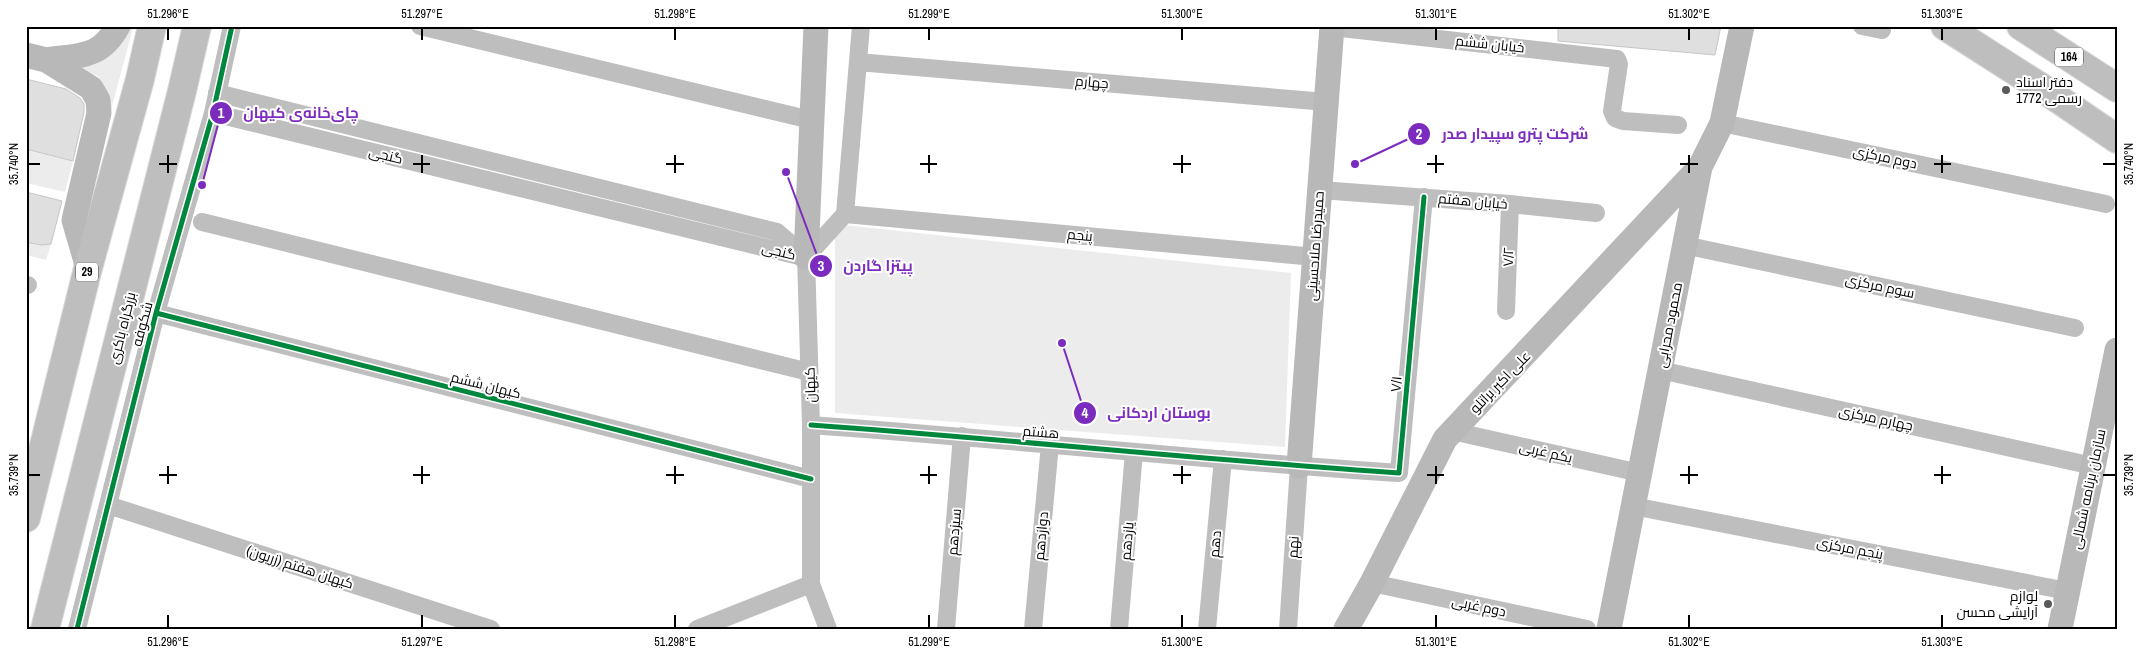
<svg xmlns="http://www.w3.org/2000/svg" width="2143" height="655" font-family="'Archivo Narrow',Cairo,sans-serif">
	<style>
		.green { fill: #ececec }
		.building { fill: #dfdfdf; stroke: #c7c7c7 }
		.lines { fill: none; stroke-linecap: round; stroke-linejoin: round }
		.primary-casing { stroke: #dbdbdb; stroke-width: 30 }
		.highway-casing { stroke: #dbdbdb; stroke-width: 30 }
		.street { stroke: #bebebe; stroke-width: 18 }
		.secondary { stroke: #b8b8b8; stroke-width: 25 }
		.primary { stroke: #bebebe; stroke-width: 28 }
		.highway { stroke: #bebebe; stroke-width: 28 }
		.cycleway-casing { stroke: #fff; stroke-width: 8 }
		.cycleway { stroke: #00873e; stroke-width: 5 }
		.ticks { fill: none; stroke: #000; stroke-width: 2 }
		.poi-dot { fill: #595959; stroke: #fff; stroke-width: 2 }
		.labels { text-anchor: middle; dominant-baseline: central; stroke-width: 4; stroke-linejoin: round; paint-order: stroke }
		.shield { fill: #fff; stroke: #4c4c4c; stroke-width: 1 }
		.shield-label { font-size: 12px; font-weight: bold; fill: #000 }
		.street-label { font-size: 14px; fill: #000; stroke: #fff }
		.poi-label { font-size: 14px; fill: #000; stroke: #fff; text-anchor: start }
		.leader { fill: none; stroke: #7b2cbf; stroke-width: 2 }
		.callout-dot { fill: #7b2cbf; stroke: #fff; stroke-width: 2 }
		.mark-label { font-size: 15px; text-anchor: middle; font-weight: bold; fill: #fff }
		.callout-label { font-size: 15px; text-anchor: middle; font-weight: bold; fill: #7b2cbf; stroke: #fff; stroke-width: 4; stroke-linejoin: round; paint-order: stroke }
		.neatline { fill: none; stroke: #000; stroke-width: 2 }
		.ticks-label { font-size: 12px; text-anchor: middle; fill: #000 }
	</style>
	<rect width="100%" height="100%" fill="#fff"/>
	<path class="green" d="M129,26L133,28L109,117L106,94L98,76L51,61Z
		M26,149L73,161L65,192L26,183Z
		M835,224L1291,273L1285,447L835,413Z
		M27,242L41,245L51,244L46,260L26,255Z"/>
	<path class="building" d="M1558,26H1721L1715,55L1558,41Z
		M26,79L66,89L80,98L84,104V112L73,161L26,149Z
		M26,192L62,201L51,244L41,245L26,242Z"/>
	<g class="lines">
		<defs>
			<path id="primary" d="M1945,26L2045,90L2117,139
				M2021,26L2117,88"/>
			<path id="highway" d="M26,518L88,268L140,79L152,26
				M45,629L182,91L197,26"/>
		</defs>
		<use href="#primary" class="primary-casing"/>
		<use href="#highway" class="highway-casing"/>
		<path class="street" d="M420,26L811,120
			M1862,26L1882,30
			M1332,27L1617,59L1619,64L1612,111L1615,118L1623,121L1678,125
			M858,62L1326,102
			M217,93L777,232L806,257
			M213,113L803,257
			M1722,123L2106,204
			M1320,190L1510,204L1596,213
			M845,214L1315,257
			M202,222L809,372
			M1684,245L2075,328
			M26,285H28
			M1506,311L1510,204
			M156,313L811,479
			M1660,370L2093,466
			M811,425C1007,439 1202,460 1399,473L1424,197
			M1452,431L1640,473
			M108,505L491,629
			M1633,506L2067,591
			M1372,583L1587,629
			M77,629L156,313L213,113L232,26
			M697,629L811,584
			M828,629L811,584V425L806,257L845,214L861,26
			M946,629L962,436
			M1033,629L1050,444
			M1119,629L1134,452
			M1207,629L1223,459
			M1288,629L1299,466"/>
		<path class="secondary" d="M26,55L46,60L91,88L98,100L99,113L96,126L74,220L88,268
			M46,60C79,55 100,59 118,26
			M806,257L816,26
			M1299,466L1332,26
			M1346,629L1372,583L1445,439L1700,167
			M1609,629L1700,167L1722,123L1742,26
			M2060,629L2117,350"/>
		<use href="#primary" class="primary"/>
		<use href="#highway" class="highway"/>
		<defs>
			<path id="cycleway" d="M156,313L811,479
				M811,425C1007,439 1202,460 1399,473L1424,197
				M77,629L156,313L213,113L232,26"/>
		</defs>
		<use href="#cycleway" class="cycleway-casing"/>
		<use href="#cycleway" class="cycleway"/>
	</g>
	<path class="ticks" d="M168,28V40M422,28V40M675,28V40M929,28V40M1182,28V40M1436,28V40M1689,28V40M1942,28V40M168,155V173M422,155V173M675,155V173M929,155V173M1182,155V173M1436,155V173M1689,155V173M1942,155V173M28,164H40M159,164H177M413,164H430M666,164H684M920,164H937M1173,164H1191M1427,164H1444M1680,164H1698M1934,164H1951M2103,164H2116M168,466V484M422,466V484M675,466V484M929,466V484M1182,466V484M1436,466V484M1689,466V484M1942,466V484M28,475H40M159,475H177M413,475H430M666,475H684M920,475H937M1173,475H1191M1427,475H1444M1680,475H1698M1934,475H1951M2103,475H2116M168,615V628M422,615V628M675,615V628M929,615V628M1182,615V628M1436,615V628M1689,615V628M1942,615V628"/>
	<g class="poi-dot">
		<circle cx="2006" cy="90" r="5"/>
		<circle cx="2048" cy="604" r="5"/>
	</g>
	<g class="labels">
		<g class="shield">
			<rect x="2055" y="47.5" width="28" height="19" rx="4"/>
			<rect x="76" y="262.5" width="22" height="19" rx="4"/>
		</g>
		<g class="shield-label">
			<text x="2069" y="57">164</text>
			<text x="87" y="272">29</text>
		</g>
		<g class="street-label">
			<text transform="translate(1490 44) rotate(6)">خیابان ششم</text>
			<text transform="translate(1092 82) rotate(5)">چهارم</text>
			<text transform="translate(386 155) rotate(14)">گنجی</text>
			<text transform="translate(1885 157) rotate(12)">دوم مرکزی</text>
			<text transform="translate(1473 201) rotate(5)">خیابان هفتم</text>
			<text transform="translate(1080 235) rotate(5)">پنجم</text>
			<text transform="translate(1315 246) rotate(-86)">حمیدرضا ملاحسینی</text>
			<text transform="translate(779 251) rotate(14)">گنجی</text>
			<text transform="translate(1508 257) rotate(-88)">۷/۲</text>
			<text transform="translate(1880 286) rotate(12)">سوم مرکزی</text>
			<text transform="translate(142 324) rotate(-75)">شکوفه</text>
			<text transform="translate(1669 325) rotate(-79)">محمود محرابی</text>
			<text transform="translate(122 328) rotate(-76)">بزرگراه باکری</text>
			<text transform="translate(1500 382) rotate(-46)">علی اکبر براتلو</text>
			<text transform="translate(1396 384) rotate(-85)">۷/۱</text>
			<text transform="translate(486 385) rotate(14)">کیهان ششم</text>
			<text transform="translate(810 385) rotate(-92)">کیهان</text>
			<text transform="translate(1876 418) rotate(12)">چهارم مرکزی</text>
			<text transform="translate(1041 432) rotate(5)">هشتم</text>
			<text transform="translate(1546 452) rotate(13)">یکم غربی</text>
			<text transform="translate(2088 489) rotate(-78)">سازمان برنامه شمالی</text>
			<text transform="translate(954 532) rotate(-85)">سیزدهم</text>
			<text transform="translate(1041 536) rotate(-85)">دوازدهم</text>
			<text transform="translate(1127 541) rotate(-85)">یازدهم</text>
			<text transform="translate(1215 544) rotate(-85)">دهم</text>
			<text transform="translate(1293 547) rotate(-86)">نهم</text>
			<text transform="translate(1850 548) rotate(11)">پنجم مرکزی</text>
			<text transform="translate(300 567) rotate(18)">کیهان هفتم (زریون)</text>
			<text transform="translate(1479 606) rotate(12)">دوم غربی</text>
		</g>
		<g class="poi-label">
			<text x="2016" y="82">دفتر اسناد<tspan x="2016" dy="16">رسمی 1772</tspan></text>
			<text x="2038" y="596" text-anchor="end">لوازم<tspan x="2038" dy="16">آرایشی محسن</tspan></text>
		</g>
	</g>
	<path class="leader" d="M202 185L221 113M1355 164L1419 134M786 172L821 266M1062 343L1085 413"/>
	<g class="callout-dot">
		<circle cx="202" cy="185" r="5"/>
		<circle cx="1355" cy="164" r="5"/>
		<circle cx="786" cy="172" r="5"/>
		<circle cx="1062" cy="343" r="5"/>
		<circle cx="221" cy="113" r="12"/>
		<circle cx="1419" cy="134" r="12"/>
		<circle cx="821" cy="266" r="12"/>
		<circle cx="1085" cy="413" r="12"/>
	</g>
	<g class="mark-label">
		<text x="221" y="118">1</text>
		<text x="1419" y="139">2</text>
		<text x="821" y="271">3</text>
		<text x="1085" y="418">4</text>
	</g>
	<g class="callout-label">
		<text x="301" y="118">چای‌خانه‌ی کیهان</text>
		<text x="1515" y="139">شرکت پترو سپیدار صدر</text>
		<text x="878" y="271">پیتزا گاردن</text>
		<text x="1159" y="418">بوستان اردکانی</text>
	</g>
	<rect width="2143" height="655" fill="none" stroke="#ffffff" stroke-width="55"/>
	<rect x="28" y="28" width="2088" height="600" class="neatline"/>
	<g class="ticks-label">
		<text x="168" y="18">51.296°E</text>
		<text x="422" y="18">51.297°E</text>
		<text x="675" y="18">51.298°E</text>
		<text x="929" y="18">51.299°E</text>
		<text x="1182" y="18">51.300°E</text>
		<text x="1436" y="18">51.301°E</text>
		<text x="1689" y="18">51.302°E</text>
		<text x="1942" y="18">51.303°E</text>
		<text transform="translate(14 164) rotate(-90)" y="4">35.740°N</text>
		<text transform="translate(2129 164) rotate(-90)" y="4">35.740°N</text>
		<text transform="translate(14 475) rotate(-90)" y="4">35.739°N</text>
		<text transform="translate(2129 475) rotate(-90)" y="4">35.739°N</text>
		<text x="168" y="646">51.296°E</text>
		<text x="422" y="646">51.297°E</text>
		<text x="675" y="646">51.298°E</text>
		<text x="929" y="646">51.299°E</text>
		<text x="1182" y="646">51.300°E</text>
		<text x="1436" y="646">51.301°E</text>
		<text x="1689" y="646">51.302°E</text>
		<text x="1942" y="646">51.303°E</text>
	</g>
</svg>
